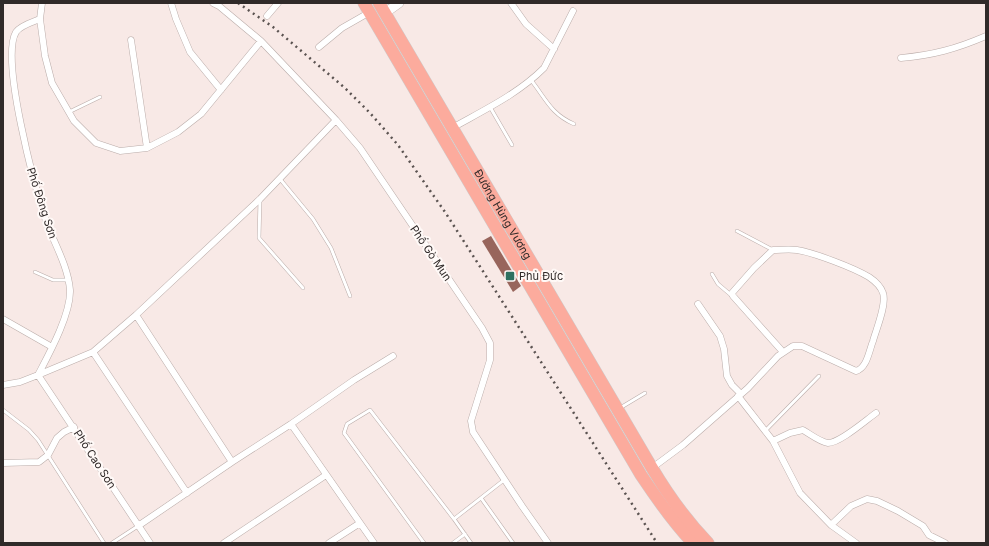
<svg xmlns="http://www.w3.org/2000/svg" width="989" height="546" font-family="Inter,sans-serif">
	<style>
		.building { fill: #98655c }
		.lines { fill: none; stroke-linecap: round; stroke-linejoin: round }
		.lane-casing { stroke: #baaca9; stroke-width: 4 }
		.street-casing { stroke: #baaca9; stroke-width: 7 }
		.secondary-casing { stroke: #baaca9; stroke-width: 10 }
		.highway-casing { stroke: #cdcccc; stroke-width: 13 }
		.lane { stroke: #fff; stroke-width: 3 }
		.street { stroke: #fff; stroke-width: 6 }
		.secondary { stroke: #fff; stroke-width: 9 }
		.highway { stroke: #fcab9d; stroke-width: 12 }
		.rail { stroke: #5b5351; stroke-width: 2.5; stroke-dasharray: 2 4; stroke-linecap: butt }
		.poi-dot { fill: #2e7060; stroke: #fff9f7; stroke-width: 1.5 }
		.labels { text-anchor: middle; dominant-baseline: central; stroke-width: 4; stroke-linejoin: round; paint-order: stroke }
		.street-label { font-size: 11px; fill: #302a29; stroke: #fff9f7 }
		.poi-label { font-size: 11px; fill: #302a29; stroke: #fff9f7; text-anchor: start }
	</style>
	<rect width="100%" height="100%" fill="#f8e9e6"/>
	<path class="building" d="M491,236L521,286L513,292L482,241Z"/>
	<g class="lines">
		<defs>
			<path id="lane" d="M531,80C546,99 551,114 574,124
				M490,107L512,145
				M69,112L100,97
				M280,179L313,219L331,248L350,296
				M260,199L259,238L303,288
				M737,231L773,250
				M35,272L53,280H68
				M712,274L718,284L731,295
				M620,408L645,393
				M3,410L29,430L38,440L104,543
				M765,431L819,376
				M481,498L513,543
				M454,519L471,543
				M112,543L138,526
				M424,543L344,433L347,424L370,410L454,519L504,480
				M453,543L465,534"/>
			<path id="street" d="M171,3L176,19L190,52L221,90
				M213,3L219,6L261,41L336,120L360,148L482,328L490,343V360L471,421L473,432L522,506L548,543
				M511,3L526,24L554,49
				M267,16L278,3
				M40,19L45,56L52,83L74,121L96,143L120,151L147,148L178,132L201,114L261,41
				M131,40L147,148
				M319,47L342,28L370,12
				M901,58C933,55 956,49 986,36
				M452,128C484,110 518,94 544,68L573,11
				M698,304L720,336L724,349L727,376L732,385L741,394
				M136,315L232,462
				M3,319L52,347
				M93,352L187,493
				M3,385L20,382L38,375C49,354 71,314 70,290C68,266 54,243 46,221C35,188 0,59 16,32C21,25 33,22 40,19L42,3
				M738,396L773,441L800,493L831,525L856,543
				M291,424L374,543
				M773,441L790,433L803,430C810,434 820,442 828,443C840,443 866,420 876,413
				M3,463L39,462L48,455L57,438L64,432L74,427
				M652,468L683,445L748,388L778,356L793,346H802L856,371C867,368 869,351 873,341C876,330 887,304 883,293C881,287 875,281 869,277C854,268 815,253 797,250C789,249 781,250 773,250L754,268L732,293L733,296L783,352
				M831,525L851,506L867,499L877,501L898,511L923,526L929,535L945,543
				M138,526L232,462L291,424L354,380L393,356
				M150,543L38,375L93,352L136,315L260,199L336,120
				M224,543L326,475
				M329,543L360,523"/>
			<path id="secondary" d="M385,13L399,3"/>
			<g id="highway">
				<path d="M364,3L641,475C657,499 673,522 693,543"/>
				<path id="s1" d="M379,3L652,468C668,495 686,520 708,543"/>
			</g>
		</defs>
		<use href="#lane" class="lane-casing"/>
		<use href="#street" class="street-casing"/>
		<use href="#secondary" class="secondary-casing"/>
		<use href="#highway" class="highway-casing"/>
		<use href="#lane" class="lane"/>
		<use href="#street" class="street"/>
		<use href="#secondary" class="secondary"/>
		<use href="#highway" class="highway"/>
		<path class="rail" d="M238,3L273,27L345,88L370,113L398,145L445,212L657,543"/>
	</g>
	<rect class="poi-dot" x="505" y="271" width="10" height="10" rx="2"/>
	<g class="labels">
		<g class="street-label">
			<text transform="translate(42 203) rotate(72)">Phố Đông Sơn</text>
			<text stroke="none"><textPath href="#s1" startOffset="245">Đường Hùng Vương</textPath></text>
			<text transform="translate(431 253) rotate(56)">Phố Gò Mun</text>
			<text transform="translate(95 459) rotate(57)">Phố Cao Sơn</text>
		</g>
		<g class="poi-label">
			<text x="519" y="276">Phủ Đức</text>
		</g>
	</g>
	<rect width="989" height="546" fill="none" stroke="#302a29" stroke-width="8"/>
</svg>
